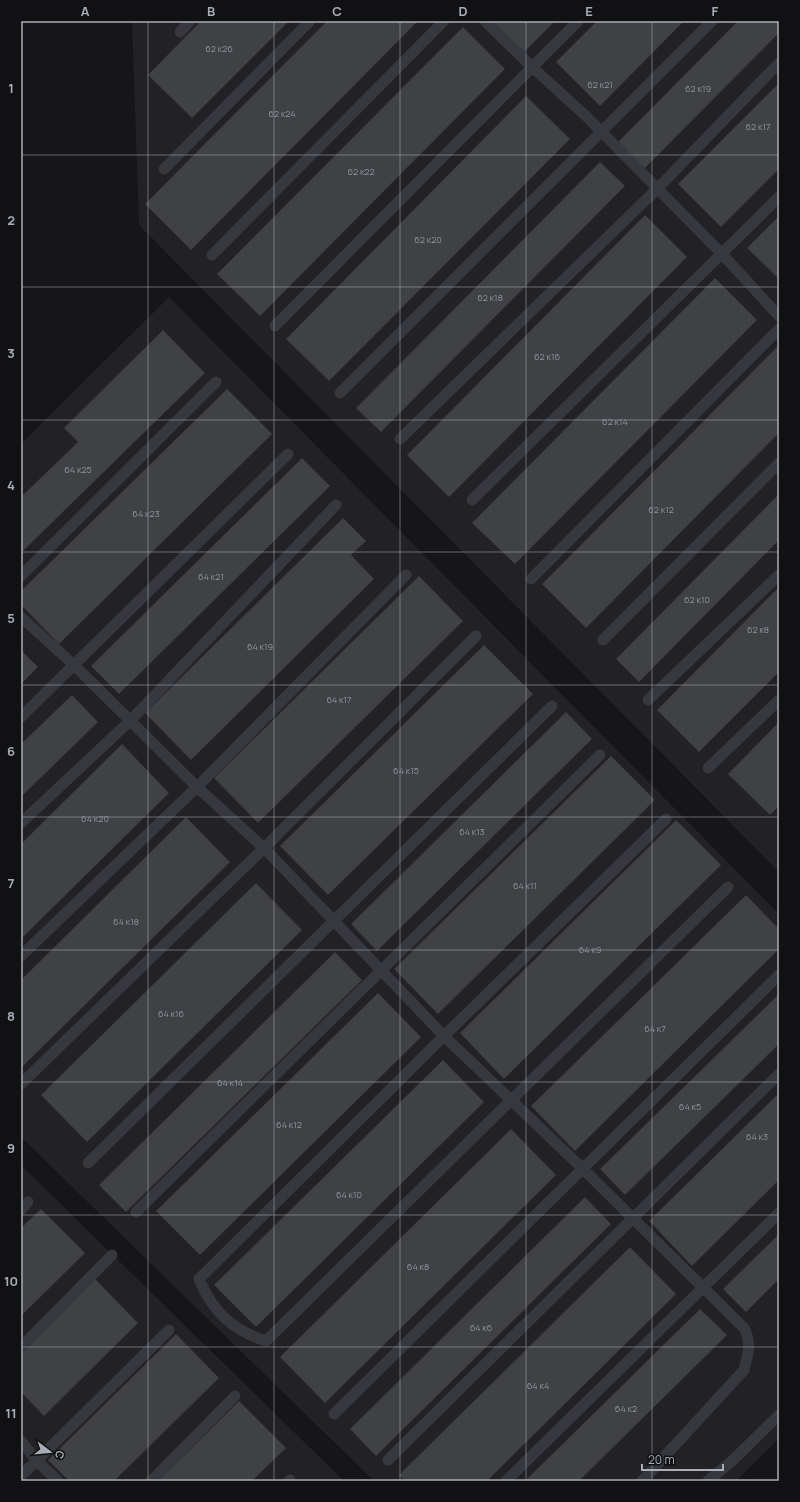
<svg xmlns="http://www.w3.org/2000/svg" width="800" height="1502" font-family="Manrope,sans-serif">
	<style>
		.built { fill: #222225 }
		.building { fill: #404145; stroke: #303034 }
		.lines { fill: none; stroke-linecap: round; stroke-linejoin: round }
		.lane { stroke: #37383d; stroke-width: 11 }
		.grid { fill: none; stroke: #a8adb8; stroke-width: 1; stroke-opacity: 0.55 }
		.labels { text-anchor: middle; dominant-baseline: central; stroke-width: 4; stroke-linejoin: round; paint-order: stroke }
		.number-label { font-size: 9px; fill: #8e929b }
		.neatline { fill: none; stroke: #a8adb8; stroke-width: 1.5 }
		.grid-label { font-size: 13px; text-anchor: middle; font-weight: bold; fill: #a8adb8 }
	</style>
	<rect width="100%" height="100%" fill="#161618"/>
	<path class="built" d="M132,21H779V872L139,225Z
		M169,297L779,914V1439L736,1481H374L21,1137V444Z
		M21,1165L344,1481H21Z"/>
	<path class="building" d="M201,21H289L192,118L148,75Z
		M327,21H418L191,250L145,204Z
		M491,21H555L523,53Z
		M597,21H684L600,106L556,62Z
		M738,21H779V33L644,169L618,142Z
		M463,27L505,69L260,316L217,274Z
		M779,83V169L721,227L678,184Z
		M526,96L570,139L329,381L286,339Z
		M600,162L625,186L381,432L356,408Z
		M645,215L687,257L449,497L407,455Z
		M779,216V279L747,248Z
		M715,278L757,320L515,564L472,523Z
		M163,330L205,373L21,553V497L78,442L64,428Z
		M779,345V433L586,628L542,584Z
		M227,389L272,434L59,644L21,605V591Z
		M302,458L330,486L119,694L91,666Z
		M779,494V540L639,682L616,659Z
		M343,518L366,541L351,555L374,579L191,760L145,713Z
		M419,576L463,621L258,823L214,778Z
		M779,587V672L699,752L657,710Z
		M484,645L533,694L328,895L280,846Z
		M21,650L38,667L21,684Z
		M72,695L98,722L21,797V744Z
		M566,712L592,739L377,951L351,924Z
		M779,722V806L770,815L728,774Z
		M122,744L169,793L21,939V844Z
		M611,756L655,800L438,1014L394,969Z
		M186,817L230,862L21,1068V980Z
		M676,820L721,865L504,1079L460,1033Z
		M256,883L302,930L87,1142L41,1095Z
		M746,895L779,929V949L575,1151L531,1106Z
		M335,952L362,980L126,1212L99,1185Z
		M378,993L421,1037L200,1255L156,1211Z
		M779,994V1044L625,1195L600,1169Z
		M443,1060L484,1102L256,1327L214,1285Z
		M779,1093V1180L692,1266L649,1221Z
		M511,1129L556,1175L325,1403L280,1357Z
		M585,1197L611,1224L376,1456L350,1429Z
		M41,1209L85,1253L21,1316V1228Z
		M779,1234V1279L746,1312L723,1289Z
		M630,1247L676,1294L487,1481H405L399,1475Z
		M95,1279L138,1323L44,1416L21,1392V1353Z
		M700,1309L727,1335L579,1481H525Z
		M176,1334L219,1378L114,1481H69L48,1460Z
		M239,1401L286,1448L252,1481H158Z"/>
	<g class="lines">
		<path class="lane" d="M485,21L532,67L587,117L722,254L779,316
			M180,32L190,21
			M164,169L310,21
			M212,255L444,21
			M275,326L578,21
			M340,393L712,21
			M400,439L658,188L779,63
			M472,500L779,197
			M21,576L216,382
			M531,579L779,329
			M21,617L74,665L197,787L264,848L444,1036L582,1168L744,1328C752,1344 748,1354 744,1370L642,1481
			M603,640L779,463
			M648,700L779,575
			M21,717L288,454
			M708,768L779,700
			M666,819L444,1036L199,1279C213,1312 232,1330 266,1341L728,887
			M21,823L131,720L336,505
			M21,956L197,787L406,575
			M21,1084L264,848L476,636
			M88,1163L552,706
			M21,1210L28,1202
			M136,1212L600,755
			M21,1347L112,1255
			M334,1414L779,975
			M21,1441L37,1461L58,1481
			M388,1460L779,1074
			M21,1476L169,1330
			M151,1481L235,1396
			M289,1481L290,1480
			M506,1481L779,1213
			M708,1481L733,1460L779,1415"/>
	</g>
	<path class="grid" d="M148,21V1481M274,21V1481M400,21V1481M526,21V1481M652,21V1481M21,155H779M21,287H779M21,420H779M21,552H779M21,685H779M21,817H779M21,950H779M21,1082H779M21,1215H779M21,1347H779"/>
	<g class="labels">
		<g class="number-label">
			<text x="219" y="48">62 к26</text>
			<text x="600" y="84">62 к21</text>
			<text x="698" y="88">62 к19</text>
			<text x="282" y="113">62 к24</text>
			<text x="758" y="126">62 к17</text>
			<text x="361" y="171">62 к22</text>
			<text x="428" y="239">62 к20</text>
			<text x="490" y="297">62 к18</text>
			<text x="547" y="356">62 к16</text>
			<text x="615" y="421">62 к14</text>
			<text x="78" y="469">64 к25</text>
			<text x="661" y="509">62 к12</text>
			<text x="146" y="513">64 к23</text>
			<text x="211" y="576">64 к21</text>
			<text x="697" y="599">62 к10</text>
			<text x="758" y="629">62 к8</text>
			<text x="260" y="646">64 к19</text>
			<text x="339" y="699">64 к17</text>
			<text x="406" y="770">64 к15</text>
			<text x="95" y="818">64 к20</text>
			<text x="472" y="831">64 к13</text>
			<text x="525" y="885">64 к11</text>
			<text x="126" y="921">64 к18</text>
			<text x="590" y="949">64 к9</text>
			<text x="171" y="1013">64 к16</text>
			<text x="655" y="1028">64 к7</text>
			<text x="230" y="1082">64 к14</text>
			<text x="690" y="1106">64 к5</text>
			<text x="289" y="1124">64 к12</text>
			<text x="757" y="1136">64 к3</text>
			<text x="349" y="1194">64 к10</text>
			<text x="418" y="1266">64 к8</text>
			<text x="481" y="1327">64 к6</text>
			<text x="538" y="1385">64 к4</text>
			<text x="626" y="1408">64 к2</text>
		</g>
	</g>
	<rect width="800" height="1502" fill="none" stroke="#111113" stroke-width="44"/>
	<g transform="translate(50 1452) rotate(106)" stroke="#111113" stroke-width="3" paint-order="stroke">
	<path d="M0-3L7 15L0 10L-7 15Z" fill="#a8adb8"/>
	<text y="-6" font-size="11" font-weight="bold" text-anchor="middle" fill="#a8adb8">С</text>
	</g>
	<path d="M642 1464v6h81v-6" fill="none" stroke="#a8adb8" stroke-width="2"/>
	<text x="648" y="1464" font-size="12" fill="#a8adb8" stroke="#111113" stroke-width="3" paint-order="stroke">20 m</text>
	<rect x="22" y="22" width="756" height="1458" class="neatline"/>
	<g class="grid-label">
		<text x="85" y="16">A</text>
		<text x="211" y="16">B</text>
		<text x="337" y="16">C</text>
		<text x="463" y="16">D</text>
		<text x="589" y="16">E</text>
		<text x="715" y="16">F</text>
		<text x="11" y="93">1</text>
		<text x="11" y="225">2</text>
		<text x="11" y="358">3</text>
		<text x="11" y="490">4</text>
		<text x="11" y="623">5</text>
		<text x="11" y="756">6</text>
		<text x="11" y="888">7</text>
		<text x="11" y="1021">8</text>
		<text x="11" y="1153">9</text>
		<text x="11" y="1286">10</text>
		<text x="11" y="1418">11</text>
	</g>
</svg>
